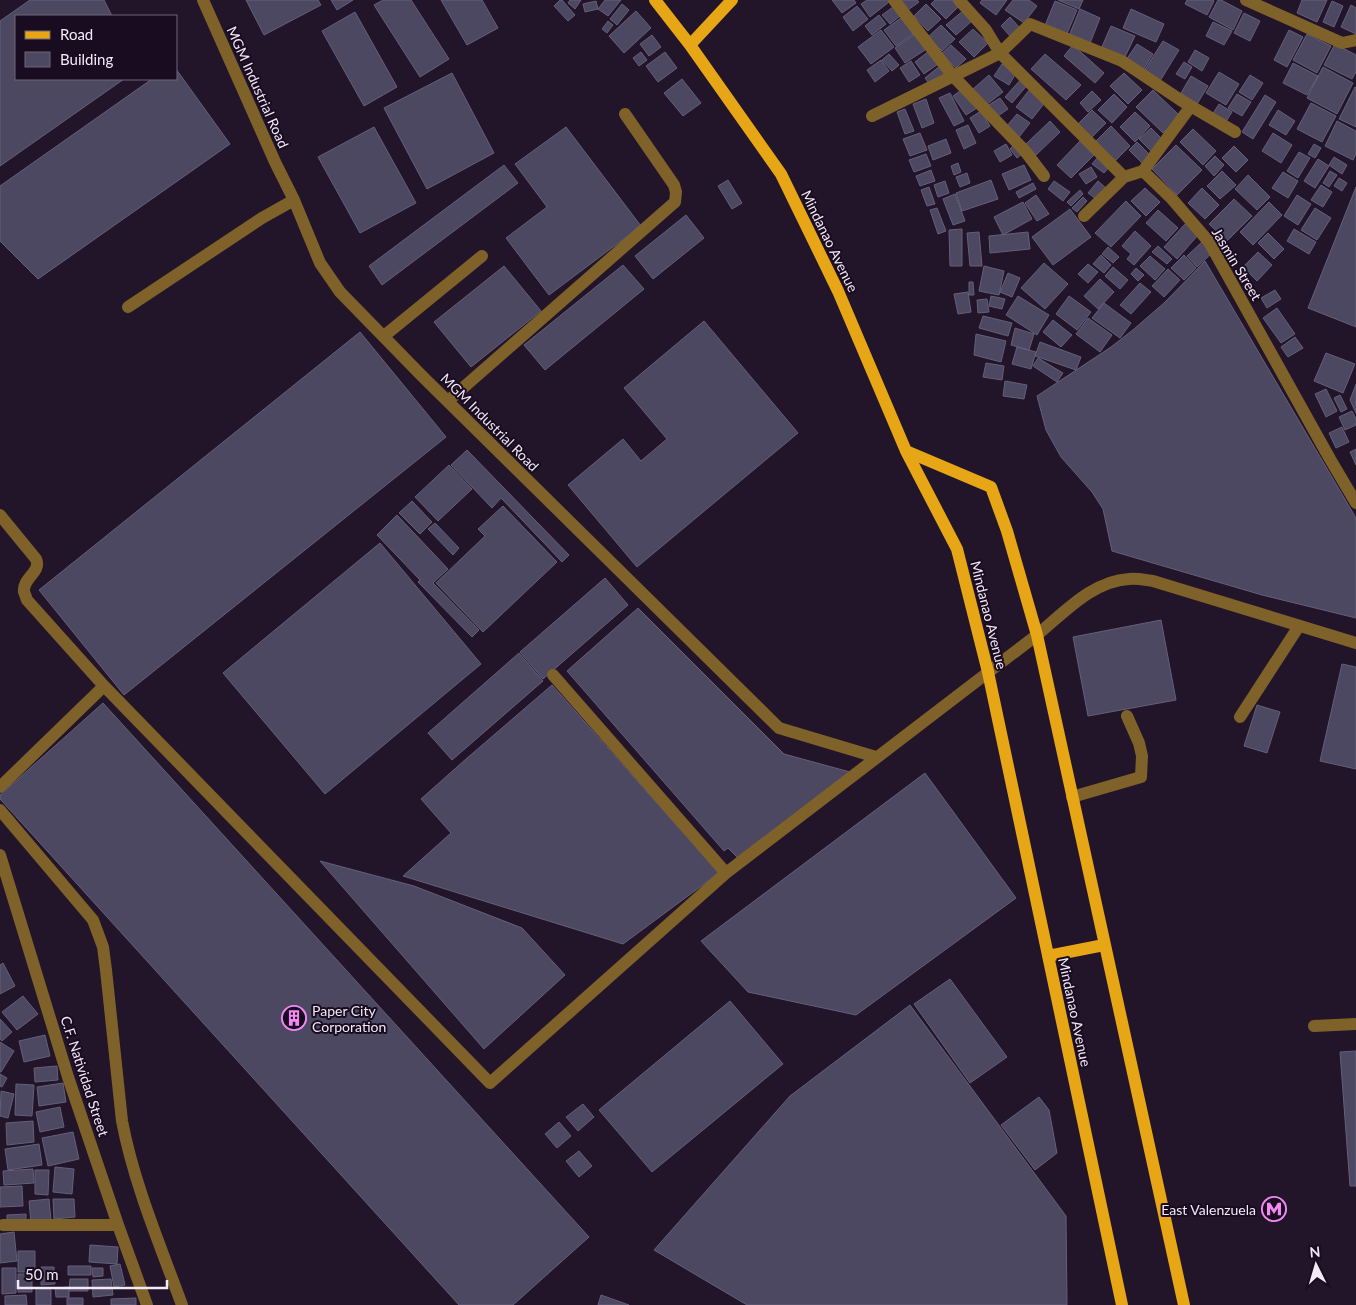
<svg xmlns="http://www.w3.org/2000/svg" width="1356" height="1305" font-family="Lato,sans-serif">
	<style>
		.building { fill: #4d4862; stroke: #645f7a }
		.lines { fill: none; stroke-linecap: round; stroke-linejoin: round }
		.minor { stroke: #7f612a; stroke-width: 12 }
		.major { stroke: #e7a615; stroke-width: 12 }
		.labels { text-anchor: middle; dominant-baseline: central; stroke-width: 4; stroke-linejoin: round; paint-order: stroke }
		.street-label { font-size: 14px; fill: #f3e9f7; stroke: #1a0c20 }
		.poi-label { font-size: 14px; fill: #f3e9f7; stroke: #1a0c20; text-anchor: start }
	</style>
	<rect width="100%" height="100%" fill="#231529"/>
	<path class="building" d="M30,0H104L112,16H16V79H124L0,166V21Z
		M246,0H318L321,5L264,35Z
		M331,0H353L337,10Z
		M383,0H411L449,59L420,77L374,5Z
		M441,0H482L498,28L467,45Z
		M560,0H562L575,15L568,21L554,6Z
		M570,0H581L575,9L568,3Z
		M605,0H621L608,16L598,9Z
		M832,0H854L856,3L842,13Z
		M867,0H888L889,2L870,17L861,4Z
		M901,0H917L919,2L908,10Z
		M935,0H952L958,7L946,19L931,4Z
		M982,0H1007L996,15L980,3Z
		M1013,0H1029L1037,6L1024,23L1005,10Z
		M1058,0H1083L1079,9Z
		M1187,0H1213L1214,1L1207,15L1185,4Z
		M1218,0H1221L1242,11L1233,30L1209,17Z
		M1302,0H1327L1317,22L1297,13Z
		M596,1L598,9L585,12L583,4Z
		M1055,1L1077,10L1066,36L1044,28Z
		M1332,1L1343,6L1334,27L1323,22Z
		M622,4L629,10L617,25L610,19Z
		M926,4L941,19L928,31L914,16Z
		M1351,5L1356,8V34L1341,27Z
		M857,6L868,19L853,31L843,17Z
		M893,7L900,16L890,24L882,15Z
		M1080,9L1100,18L1089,46L1068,38Z
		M1131,9L1164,24L1156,42L1123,28Z
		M964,10L973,20L956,35L946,25Z
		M636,11L651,28L624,53L609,36Z
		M355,12L397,87L364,106L322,31Z
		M1244,13L1260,21L1250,41L1234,33Z
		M879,15L886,24L872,35L865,26Z
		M1010,17L1019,27L1010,36L1001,26Z
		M901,18L913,34L896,46L884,30Z
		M608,21L613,25L607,33L602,29Z
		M1213,22L1232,31L1224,45L1206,36Z
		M941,25L955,39L942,51L928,37Z
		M1111,26L1135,36L1124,59L1101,49Z
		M973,29L988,43L974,57L959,42Z
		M881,30L894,47L871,64L858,47Z
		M1289,30L1303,37L1287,67L1274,60Z
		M915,34L925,50L905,63L895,48Z
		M1307,34L1331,46L1317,73L1293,60Z
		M652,35L661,47L649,56L640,44Z
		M1163,41L1179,50L1160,81L1144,71Z
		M1137,44L1153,54L1143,70L1126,60Z
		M1335,44L1356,55V72L1352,79L1324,65Z
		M951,45L966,59L956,68L941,54Z
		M1073,45L1104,73L1095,83L1064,56Z
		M1195,50L1209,58L1202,71L1188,62Z
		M929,51L938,64L924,74L915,62Z
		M641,52L647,60L639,66L633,58Z
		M665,52L677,68L658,82L646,66Z
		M889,54L899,65L892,71L882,60Z
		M1045,54L1081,85L1066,100L1031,69Z
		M881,60L889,71L875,82L867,70Z
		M911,61L920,75L909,82L900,68Z
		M1184,62L1192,67L1185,79L1176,74Z
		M1293,63L1318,76L1307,95L1283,83Z
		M1002,64L1016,73L1009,85L994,76Z
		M941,65L947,73L931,86L925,78Z
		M1323,67L1353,83L1337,114L1307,98Z
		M176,69L230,144L38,279L0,241V186L152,79H176Z
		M1219,72L1239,84L1226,105L1206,93Z
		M452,73L494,153L427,189L384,108Z
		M1124,73L1142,90L1128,104L1110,86Z
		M989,75L1003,92L986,105L973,89Z
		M1250,75L1263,83L1252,100L1239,92Z
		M1191,76L1208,86L1197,104L1181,93Z
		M1023,77L1029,83L1012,103L1005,97Z
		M682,79L701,103L683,116L664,93Z
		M1355,87L1356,88V127L1339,119Z
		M964,88L977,108L966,115L953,96Z
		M1030,89L1046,101L1032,119L1016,107Z
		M1153,90L1180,116L1163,133L1136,107Z
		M1092,91L1101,100L1088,112L1080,103Z
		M950,93L964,121L954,126L939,98Z
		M1114,94L1127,107L1112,123L1098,110Z
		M1237,94L1251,102L1242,116L1228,108Z
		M1265,95L1276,102L1253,139L1242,132Z
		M1000,98L1008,109L995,118L987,106Z
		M926,99L934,123L922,128L913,104Z
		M1311,103L1336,116L1322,142L1297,129Z
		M1219,104L1232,112L1225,123L1212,115Z
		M905,109L914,131L905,134L897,112Z
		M1092,110L1106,123L1091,138L1077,125Z
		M1278,110L1295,121L1286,135L1269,125Z
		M981,111L990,126L979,133L970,118Z
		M1135,112L1150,126L1135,142L1120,127Z
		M1017,114L1030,123L1019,137L1006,127Z
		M1050,121L1060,132L1036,155L1026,144Z
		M1337,121L1356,131V154L1353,160L1325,146Z
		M968,125L976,143L964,149L956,130Z
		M1111,126L1130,146L1114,162L1095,142Z
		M374,127L416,203L360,233L318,157Z
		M566,127L641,226L549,295L506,238L547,207L515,164Z
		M1151,128L1164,141L1152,152L1139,139Z
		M1193,129L1216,151L1203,165L1180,142Z
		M920,133L927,150L910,156L903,139Z
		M1273,133L1292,145L1281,163L1262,151Z
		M946,139L951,153L933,160L928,146Z
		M1080,141L1094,155L1071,178L1057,165Z
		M1137,142L1150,155L1142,163L1129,150Z
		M1006,144L1012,155L1000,162L994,151Z
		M1314,144L1321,148L1315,158L1308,154Z
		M1014,145L1022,154L1017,158L1010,149Z
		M1176,145L1202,170L1177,195L1152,169Z
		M1234,146L1248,160L1236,172L1222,158Z
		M1299,152L1310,158L1298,178L1287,171Z
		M926,154L931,166L914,172L909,160Z
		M1215,156L1224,165L1214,176L1205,166Z
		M1098,157L1110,166L1104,173L1092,164Z
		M1334,157L1347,165L1342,174L1329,165Z
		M1318,159L1329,166L1315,188L1304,181Z
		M958,163L961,172L954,175L951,166Z
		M504,165L518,183L382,285L369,266Z
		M1024,165L1031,180L1009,190L1002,174Z
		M1091,167L1097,177L1086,184L1079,174Z
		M931,170L935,181L920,186L916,176Z
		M1222,171L1236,185L1220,199L1207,186Z
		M1330,171L1337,175L1329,187L1323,183Z
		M1283,172L1298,181L1288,198L1272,188Z
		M967,173L970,183L960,187L956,177Z
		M1248,175L1270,197L1257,210L1235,189Z
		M1339,178L1347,183L1342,191L1334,186Z
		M728,180L742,203L732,209L718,186Z
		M991,180L998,199L962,211L956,193Z
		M945,181L949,193L938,197L934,185Z
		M1054,181L1070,192L1063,201L1048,189Z
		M1098,181L1106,188L1096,199L1088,193Z
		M1033,183L1036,189L1019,198L1016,192Z
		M1321,185L1332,192L1323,207L1311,200Z
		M929,187L935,204L927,206L921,190Z
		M1356,187V327L1308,308Z
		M1145,188L1160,202L1146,216L1131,201Z
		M1202,188L1219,205L1205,219L1188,203Z
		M1080,190L1083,194L1071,206L1067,202Z
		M955,194L965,221L953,225L943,199Z
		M1036,195L1049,214L1037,221L1025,203Z
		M1297,195L1311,204L1298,225L1284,216Z
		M1083,197L1087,201L1077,212L1072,208Z
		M1234,199L1252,216L1227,241L1209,224Z
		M1126,201L1141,216L1111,247L1095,233Z
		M1023,202L1032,219L1003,235L994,217Z
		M1269,202L1282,215L1253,245L1240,232Z
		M937,208L946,231L938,234L930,210Z
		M1315,208L1331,218L1317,240L1301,230Z
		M1070,209L1091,237L1053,265L1032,237Z
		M1158,210L1178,228L1166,241L1146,223Z
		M686,215L704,238L653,279L635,256Z
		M1186,223L1199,234L1177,259L1164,247Z
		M962,229V266H950L949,230Z
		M1294,229L1316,242L1309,254L1287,241Z
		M1135,231L1151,246L1134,265L1127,259L1131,254L1122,246Z
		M979,232L982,266H970L967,233Z
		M1028,232L1030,249L990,253L989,236Z
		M1268,233L1284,249L1274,259L1258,243Z
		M1203,241L1213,252L1197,267L1187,256Z
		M1158,246L1172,259L1167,264L1152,252Z
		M1108,247L1119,257L1113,263L1102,254Z
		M1258,252L1272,265L1257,281L1243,267Z
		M1101,255L1111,265L1104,273L1093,264Z
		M1184,255L1196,268L1184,280L1171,268Z
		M1150,256L1165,269L1155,280L1140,266Z
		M1205,261L1356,518V618L1262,595L1112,551L1103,509L1092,492L1061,457L1046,430L1037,396L1111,347L1134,329L1164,303Z
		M1044,263L1068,284L1045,309L1021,288Z
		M1088,264L1098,272L1088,283L1078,274Z
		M623,265L644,289L545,370L524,345Z
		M504,266L541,311L471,367L434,322Z
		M984,266L1004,271L999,295L979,291Z
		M1113,267L1128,280L1120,289L1105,276Z
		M1136,268L1144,275L1138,281L1131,274Z
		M1168,269L1180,280L1164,297L1152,286Z
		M1008,273L1020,278L1012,297L1000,292Z
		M1100,279L1114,292L1098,309L1084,296Z
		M969,282H973L974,295H969Z
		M1140,283L1151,292L1131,314L1120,305Z
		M1275,290L1281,299L1267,308L1261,298Z
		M968,292L971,312L958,314L954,294Z
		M991,296L1005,299L1002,309L989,306Z
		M1018,296L1049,315L1037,335L1006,315Z
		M1069,296L1091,312L1077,330L1056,314Z
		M987,299L989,312L978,313L977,300Z
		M1104,303L1131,323L1120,338L1092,318Z
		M1277,308L1295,334L1281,343L1263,318Z
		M983,316L1012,323L1008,336L979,328Z
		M1088,318L1112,335L1100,352L1076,334Z
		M1053,320L1072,335L1061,347L1043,332Z
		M704,321L798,433L637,567L568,485L623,439L641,461L667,439L624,388Z
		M1015,328L1034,334L1029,350L1011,345Z
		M360,332L446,437L124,695L39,590Z
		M976,334L1006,341L1001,362L974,355Z
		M1295,337L1303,348L1288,357L1281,347Z
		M1040,342L1081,357L1076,370L1035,356Z
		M1017,347L1036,352L1031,369L1012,364Z
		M1326,353L1355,364L1343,393L1314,381Z
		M1038,358L1063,373L1057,382L1033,366Z
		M986,363L1004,366L1002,380L983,377Z
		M1005,381L1027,385L1024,399L1003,396Z
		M1356,384V413L1350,400Z
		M1326,389L1337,411L1326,417L1315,394Z
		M1340,395L1347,409L1341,412L1334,398Z
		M1352,411L1356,419V425L1345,430L1339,417Z
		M1342,427L1349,442L1336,448L1329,433Z
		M1356,449V465L1350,452Z
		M467,450L569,555L562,562L501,498L492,508L451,465Z
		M449,465L472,489L438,521L415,497Z
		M412,501L432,522L420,534L399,513Z
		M503,506L557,562L483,632L436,583L485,536L478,529Z
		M397,515L448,569L433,583L479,630L472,637L418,582L420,580L377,535Z
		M435,523L459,548L453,555L428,529Z
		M380,543L481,664L325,794L223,673Z
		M605,578L628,605L543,679L520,652Z
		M638,608L784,754L850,772L738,858L728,848L724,851L567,671Z
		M1161,620L1176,700L1088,716L1073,637Z
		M519,653L543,681L452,760L428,733Z
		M1342,664L1356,667V769L1320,761Z
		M552,685L719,873L623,944L403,876L451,833L421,799L466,759Z
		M103,703L589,1237L513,1305H459L0,799V795Z
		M1257,705L1280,712L1267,753L1244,746Z
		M925,773L1016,898L856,1015L748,992L701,941Z
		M320,861L414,886L522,928L565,975L484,1049Z
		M3,963L15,986L0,994V965Z
		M950,979L1007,1057L970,1083L914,1004Z
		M23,996L38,1014L17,1030L2,1012Z
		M730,1001L783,1064L652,1172L599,1110Z
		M910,1005L1066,1216L1067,1305H747L654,1250L790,1096Z
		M0,1019L12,1032L2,1041L0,1039Z
		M45,1035L50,1056L24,1062L19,1041Z
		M0,1042L14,1051L1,1072H0Z
		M1356,1051V1186H1350L1340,1052Z
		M57,1066L58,1080L35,1082L34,1068Z
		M0,1074L7,1078L2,1087L0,1086Z
		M63,1083L66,1102L39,1106L37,1087Z
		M16,1084L34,1085L32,1116L15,1115Z
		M1,1091L14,1094L8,1118L0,1116Z
		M1039,1097L1049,1110L1057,1153L1035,1170L1001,1125Z
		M583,1104L594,1117L578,1131L566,1117Z
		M60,1107L64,1127L40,1132L36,1112Z
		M33,1121L34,1142L7,1145L6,1123Z
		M559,1122L571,1136L557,1148L545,1134Z
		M73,1132L79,1159L48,1166L42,1138Z
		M39,1144L42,1165L8,1170L5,1149Z
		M579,1151L592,1166L579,1177L566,1161Z
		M55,1167L74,1169L72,1194L53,1192Z
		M33,1169L34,1183L4,1185L3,1171Z
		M35,1170H49L48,1195L35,1194Z
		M22,1186L23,1206L0,1207V1187Z
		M49,1199L51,1221L31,1223L29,1201Z
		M53,1199H74L75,1217L54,1219Z
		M26,1214V1221H7V1215Z
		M14,1232L17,1261L0,1263V1234Z
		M90,1245L118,1247L117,1264L89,1262Z
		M18,1251H35V1272H18Z
		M120,1264L125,1285L114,1287L110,1266Z
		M68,1266H91V1275H68Z
		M41,1267H54L55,1284L41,1285Z
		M2,1268H16V1293L2,1294Z
		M92,1268H103V1276L93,1277Z
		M18,1274H32V1292H18Z
		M70,1279H88V1291H69Z
		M111,1279L113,1295L93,1297L92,1280Z
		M69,1287V1297H56L55,1288Z
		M36,1288H51V1305H36Z
		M26,1295L27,1305H5V1296Z
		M601,1295L629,1305H598Z
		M67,1298H83V1305H67Z
		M136,1298V1305H111V1299Z"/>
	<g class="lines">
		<path class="minor" d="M203,0L275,162L294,200L320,263L340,292L422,376L779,728L876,757
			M894,0L953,76L1025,151L1044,176
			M959,0L986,30L1000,53L1124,177L1143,171
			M1246,0L1342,43L1356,40
			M872,116L1000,53L1030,24L1122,61L1182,101L1235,132
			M1143,171L1172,199L1209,242L1330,459L1356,503
			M1143,171L1191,106
			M1084,216L1124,177
			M128,307L262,218L294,200
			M384,336L482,256
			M448,401L675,202L676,192L674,185L625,114
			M0,515L36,559C42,572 22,578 24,592C25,594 26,597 27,600L104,686L490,1083L726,873L1037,635C1064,613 1092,581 1129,579C1137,578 1145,580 1153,581L1356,643
			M553,675L726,873
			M1240,717L1299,626
			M0,787L104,686
			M1072,797L1141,777L1142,756L1139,743L1127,716
			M0,810L93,920L103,947L106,970L122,1121C134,1184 160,1245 182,1305
			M0,855L68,1077L118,1225L147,1305
			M1314,1026L1356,1024
			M3,1225H118"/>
		<path class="major" d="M655,0L690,45L781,174L838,291L906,451L957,549L988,672L1122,1305
			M690,45L732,0
			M906,451L991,487L1007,531L1037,635L1184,1305
			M1048,956L1104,945"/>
	</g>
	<defs>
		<symbol id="building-ring" viewBox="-11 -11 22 22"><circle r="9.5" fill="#1a0c20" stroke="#f38af2" stroke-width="1.5"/><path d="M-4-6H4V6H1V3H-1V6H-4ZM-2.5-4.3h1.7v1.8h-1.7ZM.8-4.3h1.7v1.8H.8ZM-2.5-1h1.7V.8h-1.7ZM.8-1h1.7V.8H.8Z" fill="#f38af2"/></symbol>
		<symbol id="metro-ring" viewBox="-11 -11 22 22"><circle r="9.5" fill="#1a0c20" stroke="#f38af2" stroke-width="1.5"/><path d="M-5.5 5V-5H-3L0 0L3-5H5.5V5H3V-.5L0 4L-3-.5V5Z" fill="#f38af2"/></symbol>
	</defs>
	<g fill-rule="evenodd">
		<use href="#building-ring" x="280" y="1004" width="28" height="28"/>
		<use href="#metro-ring" x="1260" y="1195" width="28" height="28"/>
	</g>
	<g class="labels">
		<g class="street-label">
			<text transform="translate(258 87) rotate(66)">MGM Industrial Road</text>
			<text transform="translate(830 241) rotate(64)">Mindanao Avenue</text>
			<text transform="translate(1237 264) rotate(59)">Jasmin Street</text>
			<text transform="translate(490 422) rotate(45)">MGM Industrial Road</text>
			<text transform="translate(989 615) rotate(76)">Mindanao Avenue</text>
			<text transform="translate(1075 1012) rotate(78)">Mindanao Avenue</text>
			<text transform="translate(85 1076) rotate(72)">C.F. Natividad Street</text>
		</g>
		<g class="poi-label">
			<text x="312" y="1010">Paper City<tspan x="312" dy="16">Corporation</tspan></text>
			<text x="1256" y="1209" text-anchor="end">East Valenzuela</text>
		</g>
	</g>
	<rect x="15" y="15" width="162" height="65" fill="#1a0c20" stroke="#716476"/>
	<rect x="25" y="31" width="25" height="8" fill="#e7a615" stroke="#716476"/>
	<text x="60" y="40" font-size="15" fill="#f3e9f7">Road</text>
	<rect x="25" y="52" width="25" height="15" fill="#4d4862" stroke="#716476"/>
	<text x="60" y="65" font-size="15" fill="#f3e9f7">Building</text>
	<g transform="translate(1316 1265) rotate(355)" stroke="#1a0c20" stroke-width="4" paint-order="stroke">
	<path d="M0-4L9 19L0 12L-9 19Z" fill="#f3e9f7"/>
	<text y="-8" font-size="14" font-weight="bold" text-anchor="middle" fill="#f3e9f7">N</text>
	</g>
	<path d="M18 1280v8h149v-8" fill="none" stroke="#f3e9f7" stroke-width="2.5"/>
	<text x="25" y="1280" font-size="15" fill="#f3e9f7" stroke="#1a0c20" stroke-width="4" paint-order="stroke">50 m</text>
</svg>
